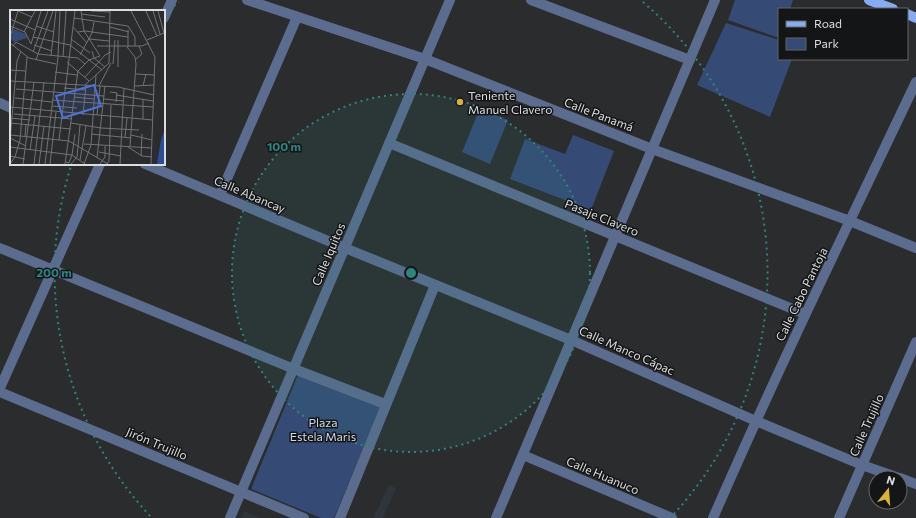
<svg xmlns="http://www.w3.org/2000/svg" width="916" height="518" font-family="Commissioner,sans-serif">
	<style>
		.built { fill: #30343b }
		.green { fill: #354b76 }
		.lines { fill: none; stroke-linecap: round; stroke-linejoin: round }
		.minor { stroke: #5b6c8e; stroke-width: 10 }
		.major { stroke: #88abf0; stroke-width: 10 }
		.ring { fill: none; stroke: #2e857f; stroke-width: 2; stroke-dasharray: 2 4 }
		.poi-dot { fill: #d8b434; stroke: #141516; stroke-width: 1.5 }
		.labels { text-anchor: middle; dominant-baseline: central; stroke-width: 3; stroke-linejoin: round; paint-order: stroke }
		.poi-label { font-size: 12px; fill: #dddddf; stroke: #141516; text-anchor: start }
		.street-label { font-size: 12px; fill: #dddddf; stroke: #141516 }
		.park-label { font-size: 12px; fill: #ced9ee; stroke: #141516 }
		.inset-road { fill: none; stroke: #727375; stroke-width: 1 }
		.view { fill: #4d72da; fill-opacity: 0.15; stroke: #4d72da; stroke-width: 2 }
		.inset-edge { fill: none; stroke: #dddddf; stroke-width: 2 }
		.centre { fill: #2e857f; stroke: #141516; stroke-width: 2 }
		.ring-label { font-size: 12px; text-anchor: middle; font-weight: bold; fill: #2e857f; stroke: #141516; stroke-width: 3; stroke-linejoin: round; paint-order: stroke }
	</style>
	<rect width="100%" height="100%" fill="#2b2c2e"/>
	<path class="built" d="M389,485L396,488L383,518H373Z
		M244,511L261,518H241Z"/>
	<path class="green" d="M735,0H793L790,9H779V38L728,20Z
		M726,23L779,40V59H792L770,117L697,85Z
		M480,108L508,120L490,164L462,152Z
		M573,135L614,151L591,210L510,179L525,139L565,154Z
		M300,370L384,398L334,518H321L251,489Z"/>
	<g class="lines">
		<path class="minor" d="M247,0L425,59L652,149L850,221L916,248
			M531,0L690,60
			M164,18L172,0
			M0,103L11,108
			M389,143L805,314
			M145,164L345,248L571,340L756,421L862,465L899,478
			M220,195L297,17
			M0,248L294,369L385,404
			M0,388L100,164
			M0,392L304,518
			M523,455L672,518
			M900,478L916,484
			M230,518L450,0
			M340,518L435,285
			M496,518L715,0
			M713,518C777,371 847,227 916,82
			M839,518L916,342"/>
		<path class="major" d="M869,0L893,9
			M907,14L916,18"/>
	</g>
	<circle cx="411" cy="273" r="179" fill="#2e857f" fill-opacity=".12"/>
	<g class="ring">
		<circle cx="411" cy="273" r="179"/>
		<path d="M150 516A357 357 0 0 1 71 166M165 14A357 357 0 0 1 179 2M643 2A357 357 0 0 1 672 516"/>
	</g>
	<circle class="poi-dot" cx="460" cy="102" r="4"/>
	<g class="labels">
		<g class="poi-label">
			<text x="468" y="95">Teniente<tspan x="468" dy="14">Manuel Clavero</tspan></text>
		</g>
		<g class="street-label">
			<text transform="translate(599 114) rotate(21)">Calle Panamá</text>
			<text transform="translate(250 194) rotate(23)">Calle Abancay</text>
			<text transform="translate(602 217) rotate(22)">Pasaje Clavero</text>
			<text transform="translate(328 254) rotate(-67)">Calle Iquitos</text>
			<text transform="translate(801 294) rotate(-64)">Calle Cabo Pantoja</text>
			<text transform="translate(627 350) rotate(24)">Calle Manco Cápac</text>
			<text transform="translate(866 425) rotate(-66)">Calle Trujillo</text>
			<text transform="translate(157 443) rotate(23)">Jirón Trujillo</text>
			<text transform="translate(603 475) rotate(23)">Calle Huanuco</text>
		</g>
		<g class="park-label">
			<text x="323" y="422">Plaza<tspan x="323" dy="14">Estela Maris</tspan></text>
		</g>
	</g>
	<g transform="translate(10 10)">
		<rect width="155" height="155" fill="#2b2c2e"/>
		<path d="M3,19L16,24L17,28L4,32L0,29Z" fill="#354b76"/>
		<path d="M155,118V154H147L151,130Z" fill="#2c4e98"/>
		<path class="inset-road" d="M8,1L22,7M81,1L100,2M121,1L145,47L141,154M136,1L147,26M143,1L150,24M71,4L95,7M64,8L118,16L125,27V36M0,9L25,20M0,16L15,22L21,34M26,16L44,22M63,17L77,33M100,17L119,22M118,20V37M14,22L25,1M68,22L75,21L118,27M0,27L8,1M23,27L60,35L92,60M61,29L80,43M79,29L99,31M137,30L154,23L148,1M0,33L19,48L46,54M21,34L31,1M24,35L42,41M3,36L6,32L28,44L68,48L75,54M87,36H132L139,33M117,37L125,47L126,54L120,136M82,41L84,48L95,57M23,42L38,1M70,45L82,23L84,12M41,46L46,1M53,47L56,1M126,49L132,44L129,36M26,50L43,1M57,52L79,71M103,54L105,30M108,57V30M0,60L16,61M45,62L67,65M126,64L145,65M75,67L95,45L101,42M0,71L108,77L144,85M75,75L99,53L100,1M89,76L101,53M125,76L144,75M133,76L136,64M54,78L76,80M6,79L94,86M100,82L107,83L106,92M106,85L143,91M64,87L84,89M5,88L42,92M94,89L114,91M42,90L143,97M42,96L67,98M0,97L143,110M4,104L62,109M73,105L76,75M87,105L90,76M0,108L20,110M133,109V89M0,113L61,119M61,113L91,118L129,120M81,124L121,128M0,125L59,131L98,154M121,125L142,130M15,126L16,114M115,127L117,108M0,128L16,136M0,130L7,51L11,41M49,130L65,1M74,134L142,138M0,137L62,145L75,154M118,137L132,146L142,147M20,140L25,106M89,142L111,146M0,146L15,149M131,146L132,124M87,148L95,76M70,150L76,116M56,152L59,153L62,145L65,124M0,154L5,147L10,130L17,47M13,154L24,72M24,154L34,72M29,154L34,116M35,154L48,47L50,1M40,154L46,102M55,154L68,61L79,50L90,46L74,21L71,1M61,154L67,147L70,115M74,154L81,135L86,65M90,154L95,147V136M97,154L99,151L101,95M110,154L114,78"/>
		<path class="view" d="M84,75L91,96L53,108L46,86Z"/>
		<rect width="155" height="155" class="inset-edge"/>
	</g>
	<circle cx="411" cy="273" r="6" class="centre"/>
	<g class="ring-label">
		<text x="284" y="151">100 m</text>
		<text x="54" y="277">200 m</text>
	</g>
	<rect x="778" y="8" width="130" height="52" fill="#141516" stroke="#646566"/>
	<rect x="786" y="21" width="20" height="6" fill="#88abf0" stroke="#646566"/>
	<text x="814" y="28" font-size="12" fill="#dddddf">Road</text>
	<rect x="786" y="38" width="20" height="12" fill="#354b76" stroke="#646566"/>
	<text x="814" y="48" font-size="12" fill="#dddddf">Park</text>
	<g transform="translate(888 490) rotate(17)"><circle r="19" fill="#141516" stroke="#646566"/>
	<path d="M0-3L7 15L0 10L-7 15Z" fill="#d8b434"/>
	<text y="-6" font-size="11" font-weight="bold" text-anchor="middle" fill="#dddddf">N</text>
	</g>
</svg>
